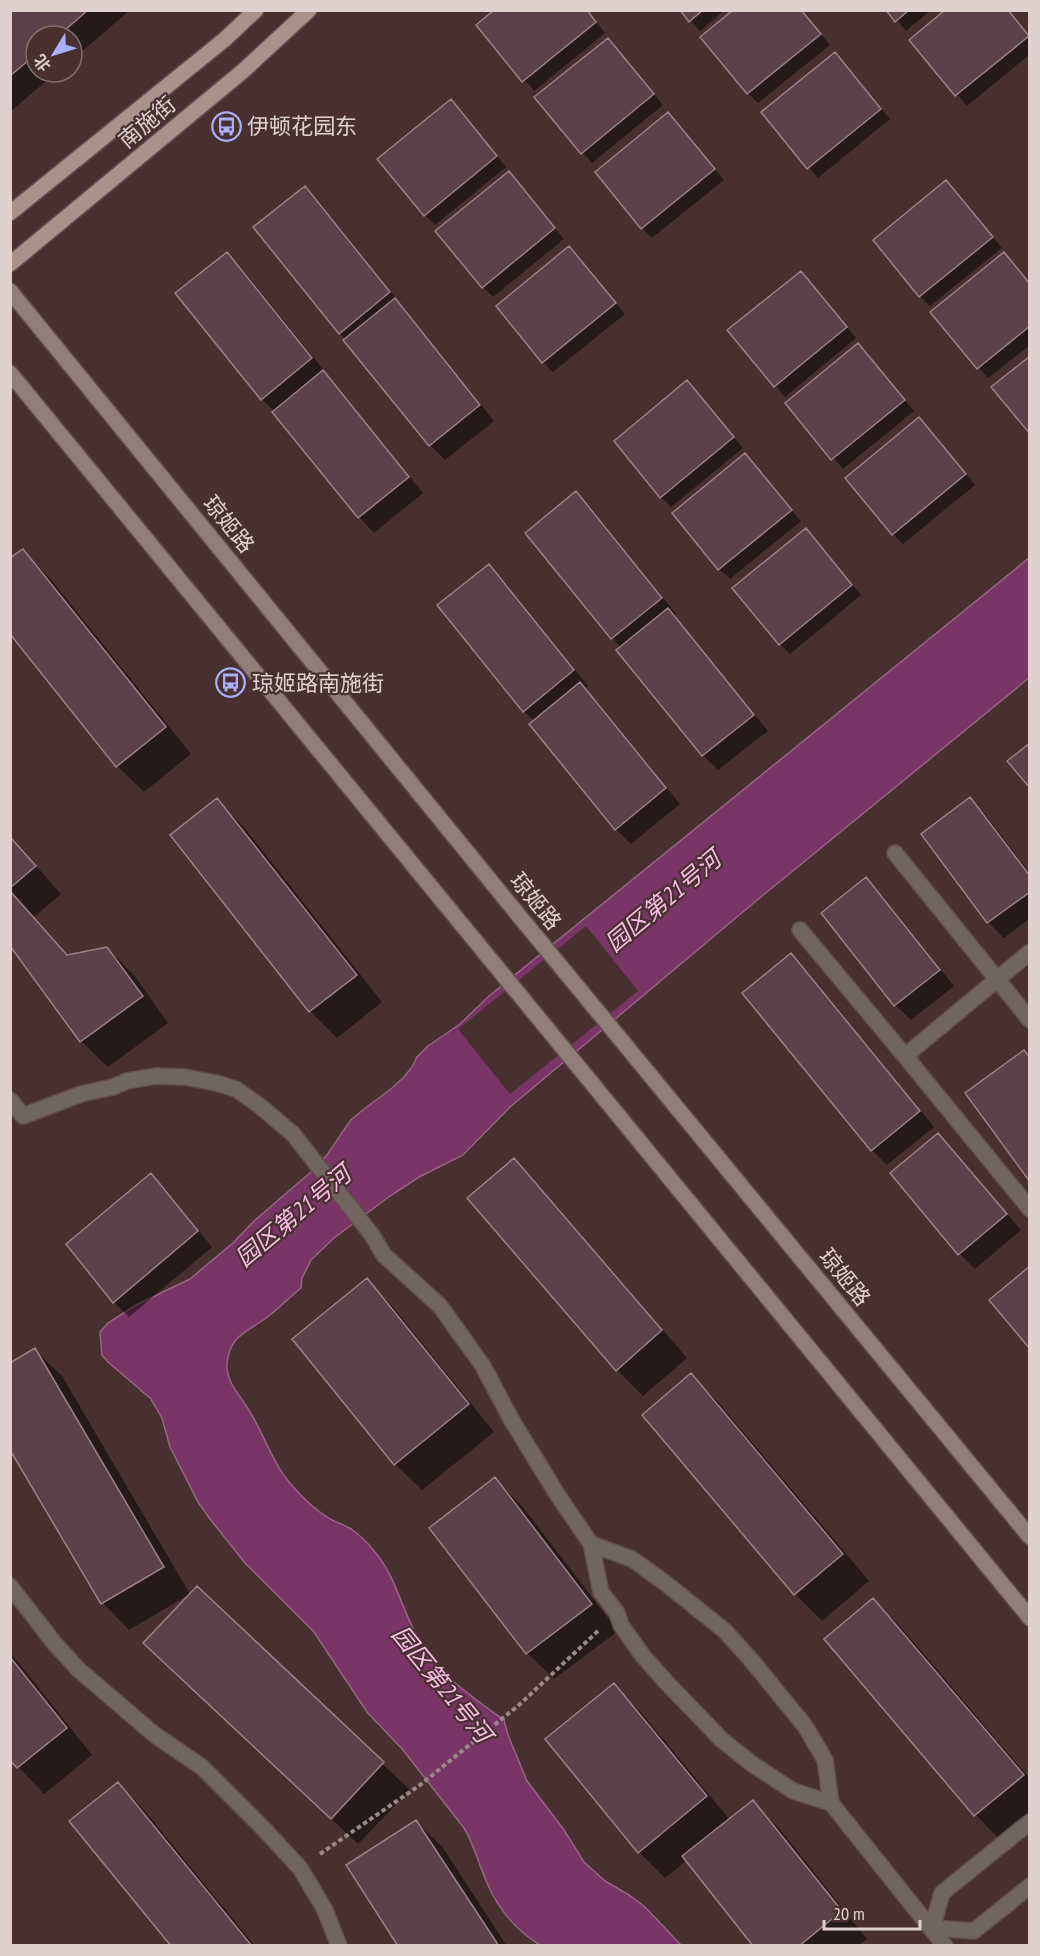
<svg xmlns="http://www.w3.org/2000/svg" width="1040" height="1956" font-family="'PT Sans Narrow','Noto Sans SC',sans-serif">
	<style>
		.water { fill: #793565; stroke: #986485; stroke-width: 1.5 }
		.pier { fill: #483030 }
		.shadow { fill: #0007 }
		.building { fill: #5b424a; stroke: #9d8189; stroke-width: 1.5 }
		.lines { fill: none; stroke-linecap: round; stroke-linejoin: round }
		.minor-casing { stroke: #634d4d; stroke-width: 18 }
		.secondary-casing { stroke: #634d4d; stroke-width: 18 }
		.primary-casing { stroke: #634d4d; stroke-width: 18 }
		.path { stroke: #9b8888; stroke-width: 4; stroke-dasharray: 4.5 3; stroke-linecap: butt }
		.minor { stroke: #716561; stroke-width: 15 }
		.secondary { stroke: #917e78; stroke-width: 15 }
		.primary { stroke: #a9928a; stroke-width: 15 }
		.labels { text-anchor: middle; dominant-baseline: central; stroke-width: 4.5; stroke-linejoin: round; paint-order: stroke }
		.street-label { font-size: 22px; fill: #e0d0d0; stroke: #483030 }
		.poi-label { font-size: 22px; fill: #e0d0d0; stroke: #483030; text-anchor: start }
		.water-label { font-size: 24px; font-style: italic; fill: #fbbee6; stroke: #483030 }
	</style>
	<rect width="100%" height="100%" fill="#483030"/>
	<path class="water" d="M1029,558V678L756,901L510,1107L463,1155L419,1177L390,1196L334,1238L311,1260L302,1278L301,1288C289,1298 278,1309 266,1318C247,1332 229,1336 227,1364C226,1383 241,1396 250,1412C266,1438 274,1468 296,1490C304,1499 316,1510 327,1517C334,1522 343,1524 351,1529C360,1535 368,1543 374,1551C395,1575 400,1604 415,1632C435,1672 469,1695 504,1720L508,1735L527,1781L564,1830L584,1862L605,1881L629,1895L645,1907L681,1945H540C517,1931 499,1910 488,1885C479,1866 475,1846 464,1828L403,1750L367,1712L314,1632L245,1563L210,1519L198,1502L170,1447L162,1418L151,1399L108,1362L102,1355L100,1332L108,1323L136,1305L190,1279L234,1242L254,1221L311,1172L327,1155L350,1121L359,1113L392,1088L404,1077L412,1067L417,1057L428,1046L460,1024L489,996Z"/>
	<path class="pier" d="M586,926L638,991L510,1094L458,1029Z"/>
	<path class="shadow" d="M10,10H130L72,60V36H36V72H57L10,112Z
		M587,10L605,33L534,91L478,25Z
		M682,10H725L700,31Z
		M801,10L830,45L758,103L748,93Z
		M888,10H931L906,31Z
		M1008,10L1030,37V54L967,106L911,40Z
		M608,40L663,105L592,163L536,98Z
		M845,64L890,119L818,178L763,112Z
		M461,111L506,167L435,225L425,215Z
		M678,124L724,180L652,238L642,228Z
		M509,173L564,239L493,297L483,287Z
		M946,182L1002,248L930,306L920,296Z
		M305,188L320,203L494,421L445,460L430,445L340,333Z
		M569,248L625,314L553,372L543,362Z
		M227,254L242,269L423,493L374,533L359,517L275,412L262,399L177,294Z
		M811,283L856,338L785,397L729,331Z
		M1030,283V345L988,378L933,312Z
		M858,345L914,411L843,469L787,403Z
		M687,382L743,448L671,507L661,497Z
		M929,429L975,485L903,544L893,534Z
		M745,455L801,521L730,579L719,569Z
		M576,493L591,508L676,614L673,616L768,731L718,770L703,755L618,650L621,648L527,533Z
		M806,530L861,595L790,654L780,644Z
		M23,551L49,577L191,754L144,792L117,766Z
		M489,566L504,581L588,686L585,689L595,699L680,804L631,844L616,829L534,721L524,711Z
		M970,799L985,814L1030,874V918L1004,938L988,922L923,834Z
		M217,800L243,826L382,1002L337,1038L310,1011L172,835Z
		M10,836L61,894L34,917L69,956L107,948L134,975L168,1023L108,1067L81,1041L10,943Z
		M866,879L881,894L954,986L911,1020L895,1005Z
		M791,955L806,970L934,1127L887,1165L872,1150Z
		M938,1135L953,1150L1021,1230L975,1269L960,1254Z
		M514,1160L540,1187L687,1358L643,1396L617,1370Z
		M151,1175L166,1190L212,1247L129,1317L114,1302Z
		M367,1280L393,1307L494,1432L422,1490L395,1464Z
		M35,1350L62,1376L190,1594L129,1630L103,1603Z
		M691,1375L718,1402L869,1581L822,1621L795,1594L644,1415Z
		M495,1479L522,1506L618,1631L554,1679L527,1653L432,1529Z
		M197,1588L410,1790L358,1844L172,1669Z
		M873,1600L900,1626L1030,1779V1819L1002,1842L976,1815L826,1639Z
		M10,1652L92,1755L44,1794L10,1758Z
		M614,1685L640,1711L730,1820L752,1802L779,1828L867,1939L858,1946H755L687,1860L665,1878L639,1852Z
		M118,1784L144,1810L255,1946H173Z
		M416,1821L443,1848L507,1946H400Z"/>
	<path class="building" d="M10,10H88L58,36H36V54L10,76Z
		M494,10H587L596,22L522,82L476,25Z
		M680,10H703L689,22Z
		M733,10H801L821,34L747,94L700,37Z
		M886,10H909L895,22Z
		M945,10H1008L1029,36L955,96L909,40Z
		M608,38L654,94L581,154L534,97Z
		M835,52L881,109L807,169L761,112Z
		M451,99L497,156L424,216L377,159Z
		M668,112L715,169L641,229L595,172Z
		M509,171L555,228L482,288L435,231Z
		M946,180L993,237L919,297L873,240Z
		M305,186L390,292L339,334L253,227Z
		M569,246L616,303L542,363L496,306Z
		M227,252L312,358L261,400L175,293Z
		M1004,252L1030,284V326L977,369L930,312Z
		M801,271L847,327L774,387L727,330Z
		M395,298L480,405L429,446L343,340Z
		M858,343L905,400L831,460L785,403Z
		M1030,356V434L991,387Z
		M323,370L409,477L358,518L272,412Z
		M687,380L734,437L660,498L614,441Z
		M919,417L966,474L892,535L845,478Z
		M745,453L792,510L718,570L672,513Z
		M576,491L662,598L611,639L525,533Z
		M806,528L852,585L779,645L732,588Z
		M23,549L166,727L116,767L10,634V558Z
		M489,564L574,670L523,712L437,605Z
		M668,608L754,715L702,756L616,650Z
		M580,682L666,788L615,830L529,724Z
		M1030,743V788L1007,761Z
		M970,797L1030,876V892L987,923L921,834Z
		M217,798L357,975L309,1012L170,835Z
		M10,837L36,866L10,888Z
		M866,877L940,970L894,1006L821,913Z
		M10,891L67,955L107,947L143,996L80,1042L10,946Z
		M791,953L920,1111L871,1151L742,993Z
		M1024,1050L1030,1058V1182L965,1093Z
		M938,1133L1007,1214L958,1255L890,1173Z
		M514,1158L662,1330L616,1371L467,1198Z
		M151,1173L198,1231L113,1303L66,1244Z
		M1030,1266V1349L989,1300Z
		M367,1278L469,1404L394,1465L292,1339Z
		M35,1348L164,1567L101,1604L10,1450V1363Z
		M691,1373L843,1554L794,1595L642,1415Z
		M495,1477L592,1604L526,1654L429,1528Z
		M197,1586L384,1762L331,1819L143,1643Z
		M873,1598L1024,1775L974,1816L824,1639Z
		M10,1657L67,1728L17,1768L10,1760Z
		M614,1683L707,1796L638,1853L545,1739Z
		M118,1782L252,1946H171L69,1821Z
		M753,1800L842,1911L799,1946H753L682,1856Z
		M416,1820L499,1946H398L346,1865Z"/>
	<g class="lines">
		<defs>
			<path id="minor" d="M895,853L1030,1020
				M800,930L905,1056
				M1030,952L905,1056L1030,1209
				M10,1100L23,1116L81,1094L113,1087L127,1081L156,1076L185,1077L216,1083L236,1089L260,1106L293,1134L372,1235L384,1255L440,1306L483,1366L511,1419L557,1494L591,1544
				M10,1586L55,1644L79,1670L155,1735L202,1767L262,1827L300,1868L325,1910L339,1946
				M831,1803L793,1791L752,1764L722,1740L667,1683L643,1656L621,1625L617,1613L601,1592L591,1544L632,1559L664,1582L725,1631L752,1661L805,1726L825,1760L831,1803L945,1946
				M1030,1822L942,1893L932,1928L974,1931L1030,1886"/>
			<path id="secondary" d="M10,291L520,917L1030,1537
				M10,373L1030,1618"/>
			<path id="primary" d="M10,213L224,40L256,10
				M10,264L243,71L309,10"/>
		</defs>
		<use href="#minor" class="minor-casing"/>
		<use href="#secondary" class="secondary-casing"/>
		<use href="#primary" class="primary-casing"/>
		<path class="path" d="M320,1854L420,1785L519,1705L599,1630"/>
		<use href="#minor" class="minor"/>
		<use href="#secondary" class="secondary"/>
		<use href="#primary" class="primary"/>
	</g>
	<defs>
		<symbol id="bus-ring" viewBox="-11 -11 22 22"><circle r="9.5" fill="#483030" stroke="#abaffb" stroke-width="1.5"/><path d="M-5-6H5V4H4V6H2V4H-2V6H-4V4H-5ZM-3.5-4V0h7V-4ZM-3.5 1.2v1.5H-2V1.2ZM2 1.2v1.5H3.5V1.2Z" fill="#abaffb"/></symbol>
	</defs>
	<g fill-rule="evenodd">
		<use href="#bus-ring" x="210" y="110" width="33" height="33"/>
		<use href="#bus-ring" x="214" y="666" width="33" height="33"/>
	</g>
	<g class="labels">
		<g class="street-label">
			<text transform="translate(147 122) rotate(-40)">南施街</text>
			<text transform="translate(229 524) rotate(51)">琼姬路</text>
			<text transform="translate(536 901) rotate(51)">琼姬路</text>
			<text transform="translate(845 1277) rotate(51)">琼姬路</text>
		</g>
		<g class="poi-label">
			<text x="247" y="126">伊顿花园东</text>
			<text x="252" y="683">琼姬路南施街</text>
		</g>
		<g class="water-label">
			<text transform="translate(663 901) rotate(-40)">园区第21号河</text>
			<text transform="translate(293 1216) rotate(-40)">园区第21号河</text>
			<text transform="translate(442 1684) rotate(51)">园区第21号河</text>
		</g>
	</g>
	<rect width="1040" height="1956" fill="none" stroke="#e0d0d0" stroke-width="24"/>
	<g transform="translate(54 54) rotate(232)"><circle r="28" fill="#483030" stroke="#857070" stroke-width="1.5"/>
	<path d="M0-4.5L10 22L0 15L-10 22Z" fill="#abaffb"/>
	<text y="-9" font-size="16" font-weight="bold" text-anchor="middle" fill="#e0d0d0">北</text>
	</g>
	<path d="M824 1920v9h96v-9" fill="none" stroke="#e0d0d0" stroke-width="3"/>
	<text x="833" y="1920" font-size="18" fill="#e0d0d0" stroke="#483030" stroke-width="4.5" paint-order="stroke">20 m</text>
</svg>
